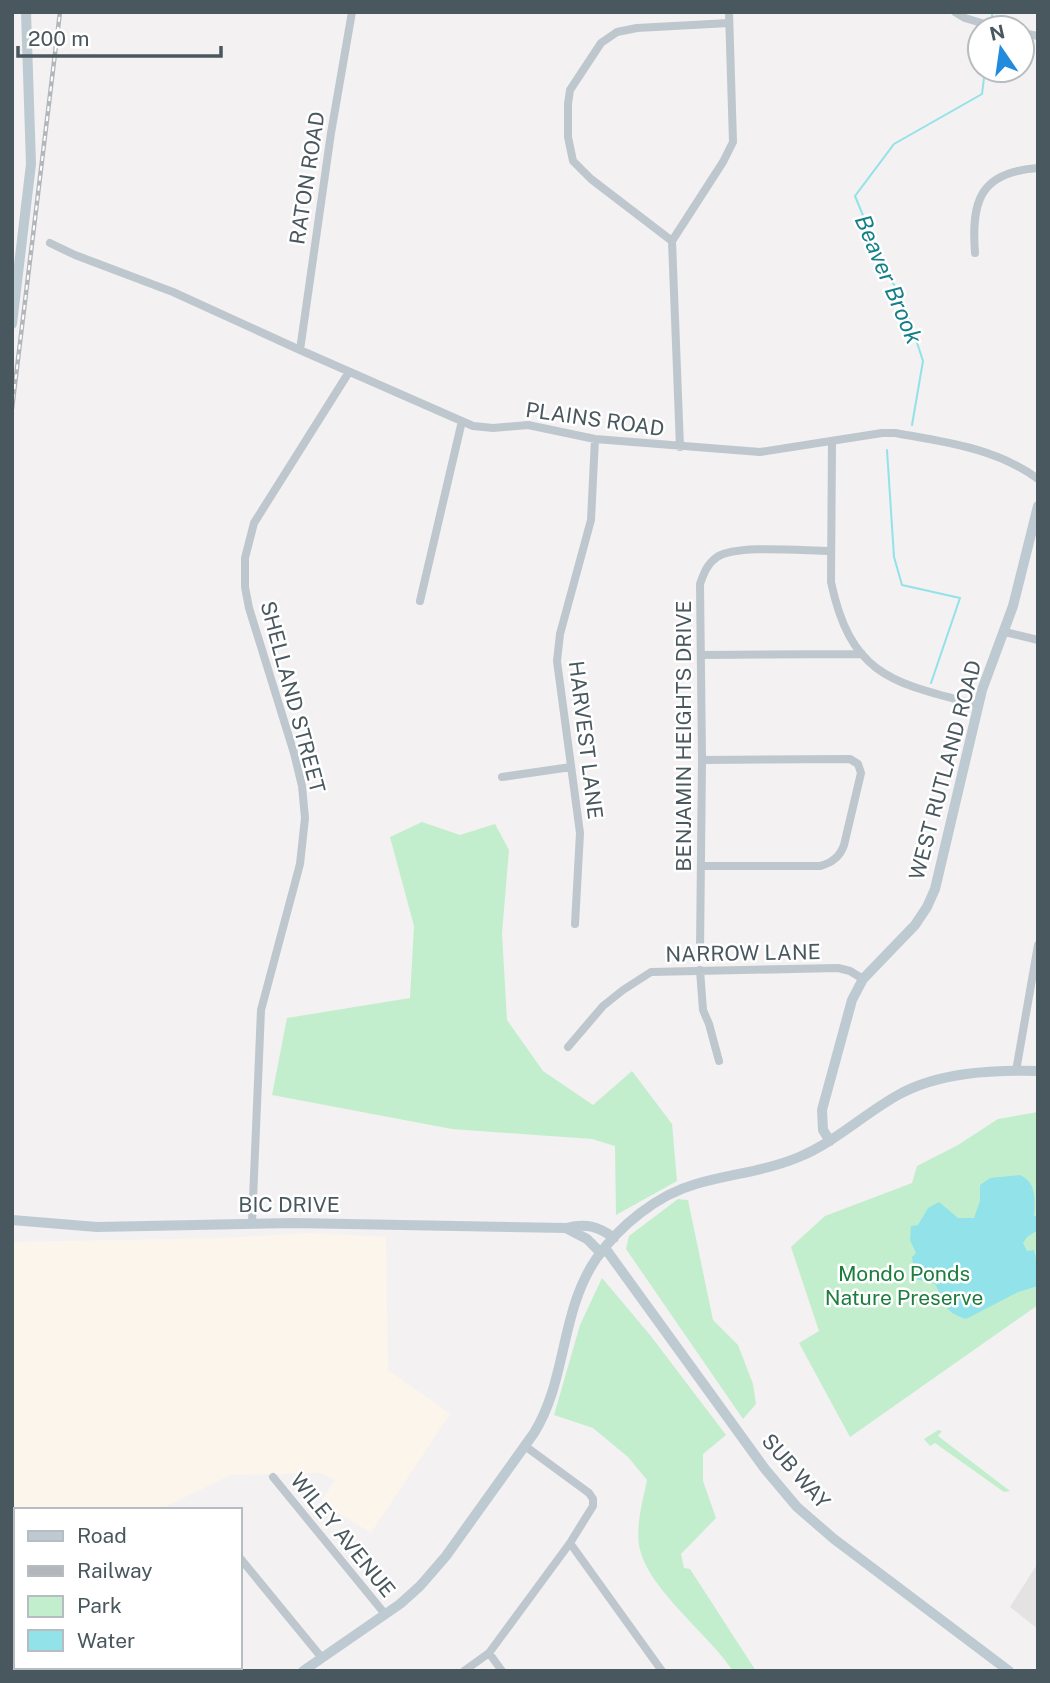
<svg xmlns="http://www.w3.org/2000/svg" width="1050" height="1683" font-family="'Public Sans',sans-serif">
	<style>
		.commercial { fill: #fcf5ec }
		.education { fill: #e4e2e3 }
		.green { fill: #c2eecd }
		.water { fill: #91e2e9 }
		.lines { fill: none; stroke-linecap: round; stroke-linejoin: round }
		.stream { stroke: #91e2e9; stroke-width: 2 }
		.street { stroke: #bdc7cd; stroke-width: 8 }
		.secondary { stroke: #becad1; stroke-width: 10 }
		.rail-casing { stroke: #b3b7bb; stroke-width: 4.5 }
		.rail { stroke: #fff; stroke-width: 2; stroke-dasharray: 5; stroke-linecap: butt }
		.labels { text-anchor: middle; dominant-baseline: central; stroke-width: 5; stroke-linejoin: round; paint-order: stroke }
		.street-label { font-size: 21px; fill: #49575e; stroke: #fff }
		.park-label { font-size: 21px; fill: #1c7d3f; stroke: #fff }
		.water-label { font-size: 23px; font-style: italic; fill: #138089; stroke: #fff }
	</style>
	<rect width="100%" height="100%" fill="#f3f1f1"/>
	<path class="commercial" d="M308,1233L386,1237L388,1370L450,1414L371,1533L321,1502L335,1480L321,1473L231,1475L158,1510H17L12,1496V1242L223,1238Z"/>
	<path class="education" d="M1038,1563V1629L1010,1607Z"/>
	<path class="green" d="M422,822L460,835L495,824L509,850L502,933L507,1020L543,1071L593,1105L632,1071L672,1124L677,1181L616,1215L615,1146L592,1139L452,1129L272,1095L287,1018L410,998L414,926L390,837Z
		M1038,1112V1305L850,1437L799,1343L819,1331L791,1247L825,1216L912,1183L917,1166L958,1145L998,1119Z
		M678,1199L688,1200L713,1320L738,1345L753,1384L756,1404L743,1419L626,1249L629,1236Z
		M602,1278L650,1335L726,1435L703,1454V1481L716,1518L681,1554L684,1568L690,1569L756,1671H733C709,1634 646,1588 639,1545C636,1523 643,1501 647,1480L628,1457L593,1428L554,1415L580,1325Z
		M938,1430L942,1431L938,1436L1010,1491L1004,1492L935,1443L930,1446L924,1439Z"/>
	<path class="water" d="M1020,1175C1037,1183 1035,1199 1034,1216H1038V1230L1027,1237L1023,1243L1027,1251L1034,1250L1038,1267V1286L1018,1292L966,1319C942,1311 946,1304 935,1284L916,1279L910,1269L913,1263L912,1257L916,1253L910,1240L911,1226L918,1225L928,1208L939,1202L958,1218H974L980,1201V1185L990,1178Z"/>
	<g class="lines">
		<path class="stream" d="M992,12V21
			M912,425L923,361L902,297L887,274L855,196L894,144L982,94L985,70
			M887,450L894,557L902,585L960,598L931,683"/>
		<path class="street" d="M955,12L965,18L998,28
			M1022,33L1038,36
			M672,241L591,179L573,161L568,137V104L570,90L601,43L617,32L637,28L729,23
			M50,243L75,255L173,292L300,350L473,426L493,428L528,425L595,439L760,452L882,433H895C945,442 996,448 1038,479
			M975,253C971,201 980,172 1038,168
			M300,350L331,133L352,12
			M832,442L831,582C851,677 894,683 978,705
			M680,447L672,241L723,162L733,142L729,12
			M420,601L462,421
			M1005,632L1038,640
			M701,655L862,654
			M502,777L571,767
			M702,866H820C832,863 840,857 844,845L861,773L858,764L850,759L702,760
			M575,924L580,833L557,661L560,634L591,520L595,439
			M700,951L702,760L700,584C704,573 707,564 717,557C738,544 804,551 831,551
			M700,970L703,1010L709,1024L719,1061
			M568,1047L603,1006L623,990L651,972L838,968L850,971L863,979
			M1016,1071L1038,945
			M252,1223L261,1010L300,864L305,818L302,786L294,753L249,608L245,587V558L254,523L349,372
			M273,1477L385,1614
			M570,1543L662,1671
			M240,1558L322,1658
			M489,1653L502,1671
			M53,1667L68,1671
			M230,1667L233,1671
			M15,1671L17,1667
			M464,1671L489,1653L570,1543L593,1506V1499L589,1493L525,1446"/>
		<path class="secondary" d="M12,324L31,164L26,12
			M830,1141L823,1130L822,1110L852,1000L863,979L915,925L927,907L935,889L982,690L1013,606L1038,506
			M12,1220L97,1227L293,1223L566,1228C586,1223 598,1226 614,1238
			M566,1228L587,1239L601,1253
			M605,1248L765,1469L797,1507L834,1539L1009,1671
			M303,1671L400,1604L420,1586L446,1556L534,1433C567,1380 560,1312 596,1259C619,1226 657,1195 696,1184C730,1174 766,1171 799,1157C835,1142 864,1114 898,1095C939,1072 992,1070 1038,1071"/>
		<defs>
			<path id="rail" d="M12,409L60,12"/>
		</defs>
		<use href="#rail" class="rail-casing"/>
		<use href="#rail" class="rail"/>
	</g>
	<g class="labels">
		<g class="street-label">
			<text transform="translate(307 178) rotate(-81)">RATON ROAD</text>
			<text transform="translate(595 419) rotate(8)">PLAINS ROAD</text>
			<text transform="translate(293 697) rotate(75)">SHELLAND STREET</text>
			<text transform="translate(683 736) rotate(-90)">BENJAMIN HEIGHTS DRIVE</text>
			<text transform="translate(586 740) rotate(83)">HARVEST LANE</text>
			<text transform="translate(945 770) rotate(-75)">WEST RUTLAND ROAD</text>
			<text transform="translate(743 953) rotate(-1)">NARROW LANE</text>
			<text x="289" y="1204">BIC DRIVE</text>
			<text transform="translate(796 1471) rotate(49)">SUB WAY</text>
			<text transform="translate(343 1535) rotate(51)">WILEY AVENUE</text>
		</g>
		<g class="park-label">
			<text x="904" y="1273">Mondo Ponds<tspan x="904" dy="24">Nature Preserve</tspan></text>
		</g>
		<g class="water-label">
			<text transform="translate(889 279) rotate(67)">Beaver Brook</text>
		</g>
	</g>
	<rect width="1050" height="1683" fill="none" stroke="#49575e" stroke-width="28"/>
	<rect x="14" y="1508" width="228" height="161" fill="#ffffff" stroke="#b6bcbf" stroke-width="2"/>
	<rect x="28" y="1531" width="35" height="10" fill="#becad1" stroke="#b6bcbf" stroke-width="2"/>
	<text x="77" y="1543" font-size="21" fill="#49575e">Road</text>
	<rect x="28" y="1566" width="35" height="10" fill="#b3b7bb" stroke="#b6bcbf" stroke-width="2"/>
	<text x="77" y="1578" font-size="21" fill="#49575e">Railway</text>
	<rect x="28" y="1596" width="35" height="21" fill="#c2eecd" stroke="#b6bcbf" stroke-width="2"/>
	<text x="77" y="1613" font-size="21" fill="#49575e">Park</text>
	<rect x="28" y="1630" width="35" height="21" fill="#91e2e9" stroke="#b6bcbf" stroke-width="2"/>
	<text x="77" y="1648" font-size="21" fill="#49575e">Water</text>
	<g transform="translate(1001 49) rotate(347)"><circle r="33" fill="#ffffff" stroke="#b6bcbf" stroke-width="2"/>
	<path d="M0-5L12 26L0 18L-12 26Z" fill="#218cdd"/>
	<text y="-10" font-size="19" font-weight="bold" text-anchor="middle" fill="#49575e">N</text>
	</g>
	<path d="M18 46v10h203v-10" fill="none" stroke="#49575e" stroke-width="3.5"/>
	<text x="28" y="46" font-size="21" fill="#49575e" stroke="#ffffff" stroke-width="5" paint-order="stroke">200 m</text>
</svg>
